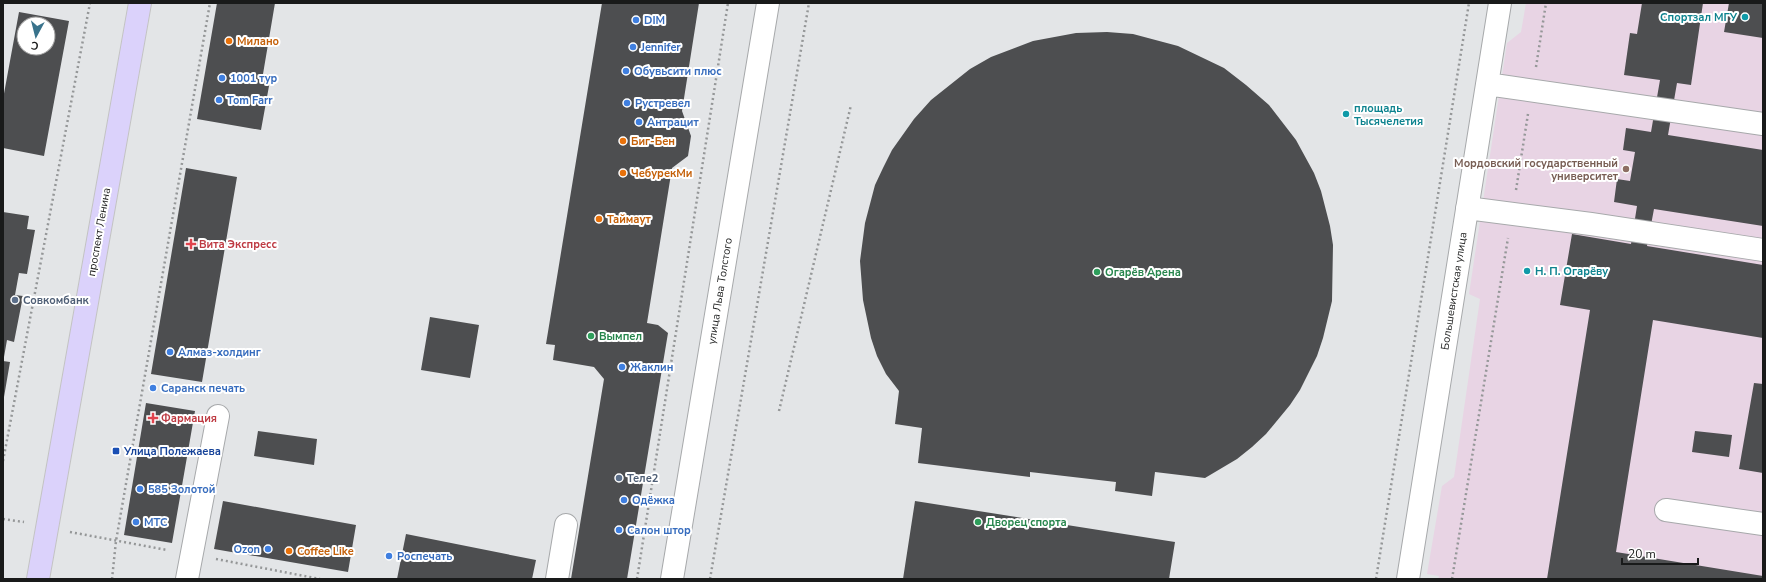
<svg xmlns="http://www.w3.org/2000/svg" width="1766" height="582" font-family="'Nunito Sans',sans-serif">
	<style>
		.education { fill: #e8d4e4 }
		.building { fill: #4d4e50; fill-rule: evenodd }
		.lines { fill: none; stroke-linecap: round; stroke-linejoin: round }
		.minor-casing { stroke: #a7a9ab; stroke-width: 24 }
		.major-casing { stroke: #c3c3c3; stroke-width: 24 }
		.path { stroke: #959798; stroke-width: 2.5; stroke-dasharray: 2 3; stroke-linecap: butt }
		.minor { stroke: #fff; stroke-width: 22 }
		.major { stroke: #dbd2fb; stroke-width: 22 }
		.culture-dot { fill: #0f9aa8; stroke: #fff; stroke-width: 1.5 }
		.shop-dot { fill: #3f7fe0; stroke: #fff; stroke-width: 1.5 }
		.food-dot { fill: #e8710a; stroke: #fff; stroke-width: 1.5 }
		.education-dot { fill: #8d6e63; stroke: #fff; stroke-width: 1.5 }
		.health-dot { fill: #e0444e; stroke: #fff; stroke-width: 1.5 }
		.leisure-dot { fill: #2e9e5b; stroke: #fff; stroke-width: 1.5 }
		.service-dot { fill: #5c6f8a; stroke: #fff; stroke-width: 1.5 }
		.transit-dot { fill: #1a4fb4; stroke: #fff; stroke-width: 1.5 }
		.labels { text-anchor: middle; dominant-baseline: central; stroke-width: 4; stroke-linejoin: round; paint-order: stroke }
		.culture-label { font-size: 11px; font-weight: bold; fill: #0d838f; stroke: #fff; text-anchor: start }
		.shop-label { font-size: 11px; font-weight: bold; fill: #366cbe; stroke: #fff; text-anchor: start }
		.food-label { font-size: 11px; font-weight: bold; fill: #c56008; stroke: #fff; text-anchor: start }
		.education-label { font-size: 11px; font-weight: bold; fill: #785e54; stroke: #fff; text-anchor: end }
		.street-label { font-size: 11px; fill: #191a1a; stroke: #fff }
		.health-label { font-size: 11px; font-weight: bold; fill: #be3a42; stroke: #fff; text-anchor: start }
		.leisure-label { font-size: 11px; font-weight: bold; fill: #27864d; stroke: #fff; text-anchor: start }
		.service-label { font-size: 11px; font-weight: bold; fill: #4e5e75; stroke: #fff; text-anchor: start }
		.transit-label { font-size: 11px; font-weight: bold; fill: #164399; stroke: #fff; text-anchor: start }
	</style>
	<rect width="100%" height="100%" fill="#e3e5e7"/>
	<path class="education" d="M1526,3H1763V579H1438L1439,576L1427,574L1442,486L1454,477L1480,299L1469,294L1507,43L1521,32Z"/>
	<path class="building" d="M217,3H275L263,74L271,75L261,130L197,119Z
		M602,3H699L682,111L691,136L688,156L672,168L647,323L658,325L668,333L627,579H571L604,379L594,367L553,360L555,345L546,344Z
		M1642,3H1703L1691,85L1677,83L1668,135L1763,150V226L1654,209L1647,246L1763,265V338L1653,320L1616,552L1763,576V579H1547L1590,310L1560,305L1572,234L1631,244L1637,206L1614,202L1617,179L1630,181L1635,152L1623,150L1626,128L1651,132L1660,80L1624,75L1630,33L1637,34Z
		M1729,3H1763V38L1724,32Z
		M19,12L69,21L44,156L3,148V99ZM24,24H48V48H24Z
		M1107,32L1133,34L1178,46L1224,68L1246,85L1269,105L1296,140L1314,173L1321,191L1330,226L1333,245L1332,301L1323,338L1317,356L1300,390L1290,405L1266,434L1252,447L1237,459L1205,478L1155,472L1152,496L1115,491L1116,482L1030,472V477L918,463L922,428L895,424L899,391L886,374L877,356L871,338L863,300L860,261L865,223L875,185L883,168L892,150L914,119L931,100L970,69L991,57L1033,41L1076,33Z
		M186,168L237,177L202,382L151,374Z
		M3,212L29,216L27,229L35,230L27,274L19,273L15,295L23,296L14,342L7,340L4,357Z
		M430,317L479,325L470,378L421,370Z
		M3,361L10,362L4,397H3Z
		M1754,383L1763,384V473L1739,469Z
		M146,403L195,411L172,543L124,535Z
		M258,431L317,439L314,465L254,456Z
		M1695,431L1732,435L1729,457L1692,452Z
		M223,501L356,525L348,572L214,549Z
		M915,501L1175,542L1169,579H903Z
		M406,534L536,560L532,579H397Z"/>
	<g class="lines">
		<defs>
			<path id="minor" d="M1487,84L1763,124
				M1467,208L1591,224L1763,250
				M1666,510L1763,524
				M187,579L218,416
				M557,579L566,525
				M672,579L768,3
				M1408,579L1500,3"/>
			<path id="major" d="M38,579L140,3"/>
		</defs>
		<use href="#minor" class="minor-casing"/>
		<use href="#major" class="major-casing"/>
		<path class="path" d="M1536,67L1546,3
			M1516,190L1528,114
			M779,411L851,105
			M3,461L90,3
			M3,519L24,522
			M70,532L167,550
			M216,559L320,579
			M112,579L116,541L210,3
			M637,579L728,3
			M710,579L809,3
			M1376,579L1469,3
			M1452,579L1508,238"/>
		<use href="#minor" class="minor"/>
		<use href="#major" class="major"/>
	</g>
	<g class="culture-dot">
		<circle cx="1745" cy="17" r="4"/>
		<circle cx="1346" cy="114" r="4"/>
		<circle cx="1527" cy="271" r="4"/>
	</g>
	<g class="shop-dot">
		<circle cx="636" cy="20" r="4"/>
		<circle cx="633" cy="47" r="4"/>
		<circle cx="626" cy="71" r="4"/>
		<circle cx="222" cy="78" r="4"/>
		<circle cx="219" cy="100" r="4"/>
		<circle cx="627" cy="103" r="4"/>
		<circle cx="639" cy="122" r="4"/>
		<circle cx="170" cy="352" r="4"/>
		<circle cx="622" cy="367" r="4"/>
		<circle cx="153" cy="388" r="4"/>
		<circle cx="140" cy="489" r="4"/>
		<circle cx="624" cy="500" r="4"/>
		<circle cx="136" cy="522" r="4"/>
		<circle cx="619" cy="530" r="4"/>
		<circle cx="268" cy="549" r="4"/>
		<circle cx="389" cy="556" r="4"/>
	</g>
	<g class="food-dot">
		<circle cx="229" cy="41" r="4"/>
		<circle cx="623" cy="141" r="4"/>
		<circle cx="623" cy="173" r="4"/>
		<circle cx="599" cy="219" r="4"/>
		<circle cx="289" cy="551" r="4"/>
	</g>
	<circle class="education-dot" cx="1626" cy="169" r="4"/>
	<g class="health-dot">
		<path d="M189 238h4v4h4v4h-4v4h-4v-4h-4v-4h4z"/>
		<path d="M151 412h4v4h4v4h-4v4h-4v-4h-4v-4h4z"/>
	</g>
	<g class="leisure-dot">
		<circle cx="1097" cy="272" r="4"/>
		<circle cx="591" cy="336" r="4"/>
		<circle cx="978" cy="522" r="4"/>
	</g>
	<g class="service-dot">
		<circle cx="15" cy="300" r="4"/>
		<circle cx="619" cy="478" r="4"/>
	</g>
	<rect class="transit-dot" x="112" y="447" width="8" height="8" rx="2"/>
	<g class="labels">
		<g class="culture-label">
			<text x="1737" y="17" text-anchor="end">Спортзал МГУ</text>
			<text x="1354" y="108">площадь<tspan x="1354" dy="13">Тысячелетия</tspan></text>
			<text x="1535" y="271">Н. П. Огарёву</text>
		</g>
		<g class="shop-label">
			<text x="644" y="20">DIM</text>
			<text x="641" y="47">Jennifer</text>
			<text x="634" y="71">Обувьсити плюс</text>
			<text x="230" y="78">1001 тур</text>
			<text x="227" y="100">Tom Farr</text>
			<text x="635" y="103">Рустревел</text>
			<text x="647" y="122">Антрацит</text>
			<text x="178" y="352">Алмаз-холдинг</text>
			<text x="630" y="367">Жаклин</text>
			<text x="161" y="388">Саранск печать</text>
			<text x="148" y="489">585 Золотой</text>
			<text x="632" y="500">Одёжка</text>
			<text x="144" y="522">МТС</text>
			<text x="627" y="530">Салон штор</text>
			<text x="260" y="549" text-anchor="end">Ozon</text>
			<text x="397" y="556">Роспечать</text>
		</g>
		<g class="food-label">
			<text x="237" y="41">Милано</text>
			<text x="631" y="141">Биг-Бен</text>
			<text x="631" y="173">ЧебурекМи</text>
			<text x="607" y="219">Таймаут</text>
			<text x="297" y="551">Coffee Like</text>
		</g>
		<g class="education-label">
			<text x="1618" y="163">Мордовский государственный<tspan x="1618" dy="13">университет</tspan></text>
		</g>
		<g class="street-label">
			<text transform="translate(99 232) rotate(-80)">проспект Ленина</text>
			<text transform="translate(720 291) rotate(-81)">улица Льва Толстого</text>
			<text transform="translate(1454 291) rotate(-81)">Большевистская улица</text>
		</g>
		<g class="health-label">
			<text x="199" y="244">Вита Экспресс</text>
			<text x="161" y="418">Фармация</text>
		</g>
		<g class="leisure-label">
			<text x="1105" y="272">Огарёв Арена</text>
			<text x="599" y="336">Вымпел</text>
			<text x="986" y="522">Дворец cпорта</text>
		</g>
		<g class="service-label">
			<text x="23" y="300">Совкомбанк</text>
			<text x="627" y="478">Теле2</text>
		</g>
		<g class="transit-label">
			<text x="124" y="451">Улица Полежаева</text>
		</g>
	</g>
	<rect width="1766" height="582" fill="none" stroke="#191a1a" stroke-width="8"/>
	<g transform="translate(36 36) rotate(187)"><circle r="19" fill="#ffffff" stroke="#a3a3a3"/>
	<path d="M0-3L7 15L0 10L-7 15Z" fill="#39738c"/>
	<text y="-6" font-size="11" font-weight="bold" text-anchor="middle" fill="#191a1a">С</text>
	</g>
	<path d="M1622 558v6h76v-6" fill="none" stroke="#191a1a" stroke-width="2"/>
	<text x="1628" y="558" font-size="12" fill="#191a1a" stroke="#ffffff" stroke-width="3" paint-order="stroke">20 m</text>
</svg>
